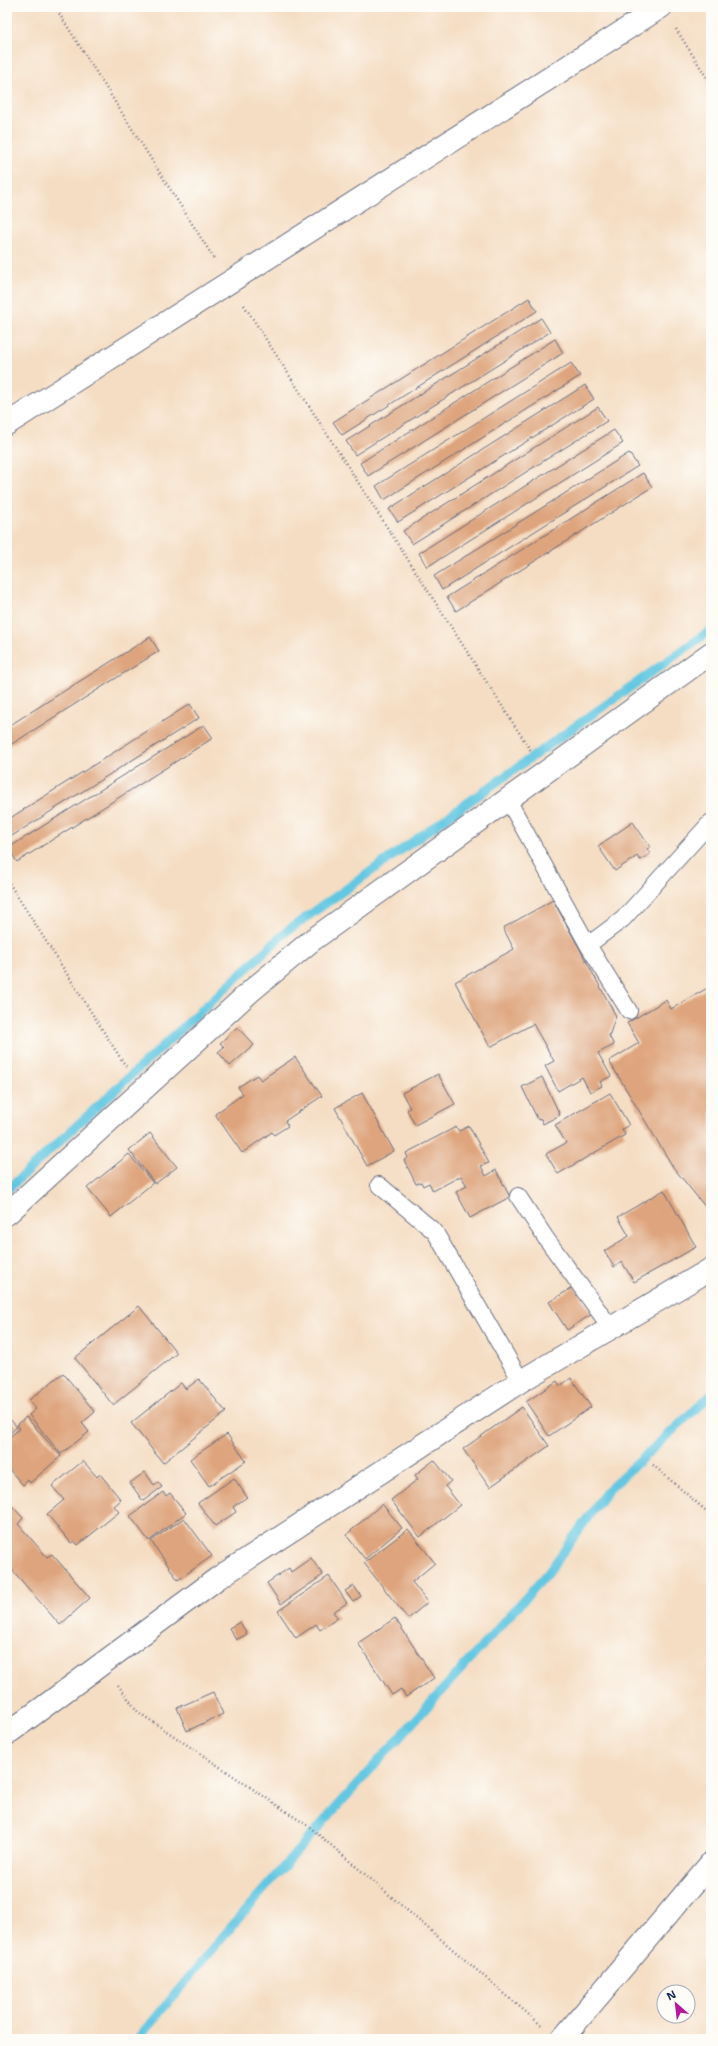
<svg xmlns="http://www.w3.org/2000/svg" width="718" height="2046" font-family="'Shantell Sans',sans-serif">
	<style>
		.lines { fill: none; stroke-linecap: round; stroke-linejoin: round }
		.stream { stroke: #64c7e1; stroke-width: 9 }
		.building { fill: #dea47d }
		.lane-casing { stroke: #676c81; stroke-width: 18 }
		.street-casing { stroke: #676c81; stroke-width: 24 }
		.path { stroke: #676c81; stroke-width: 2.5; stroke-dasharray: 1 3; stroke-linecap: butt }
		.lane { stroke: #fff; stroke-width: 16 }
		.street { stroke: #fff; stroke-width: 22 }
	</style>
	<rect width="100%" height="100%" fill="#fdfcf7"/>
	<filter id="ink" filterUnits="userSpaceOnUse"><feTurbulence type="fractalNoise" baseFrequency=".025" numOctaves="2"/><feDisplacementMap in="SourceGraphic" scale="8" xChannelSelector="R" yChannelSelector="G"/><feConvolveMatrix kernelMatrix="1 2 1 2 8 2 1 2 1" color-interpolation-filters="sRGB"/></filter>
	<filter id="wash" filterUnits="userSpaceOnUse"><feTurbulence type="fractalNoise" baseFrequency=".012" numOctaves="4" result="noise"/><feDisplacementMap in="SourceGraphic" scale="16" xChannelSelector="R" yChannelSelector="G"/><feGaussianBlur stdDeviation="0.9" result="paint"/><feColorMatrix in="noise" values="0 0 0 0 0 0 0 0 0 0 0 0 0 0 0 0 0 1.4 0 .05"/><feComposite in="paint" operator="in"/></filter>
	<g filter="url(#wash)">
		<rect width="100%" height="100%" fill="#f5ddc3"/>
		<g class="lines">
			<path class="stream" d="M7,1190L287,931L711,630
				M138,2039L218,1942L307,1840L548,1573L607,1491L711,1395"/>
		</g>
		<g id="blocks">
			<path class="building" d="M529,298L537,311L342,435L333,422Z
				M541,318L550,332L355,455L346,441Z
				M555,339L563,353L368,476L360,463Z
				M571,363L580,376L384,500L376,486Z
				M585,385L594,399L398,522L389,509Z
				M598,407L607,421L412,544L403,531Z
				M614,430L623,443L427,567L419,553Z
				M629,453L638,466L442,590L434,576Z
				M643,473L652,487L456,611L447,597Z
				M150,637L159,651L7,747V727Z
				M190,704L199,718L7,839V820Z
				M204,725L213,738L17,862L8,848Z
				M633,822L650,847L647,849L650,854L640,860L637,856L615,871L598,846Z
				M553,900L616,1016L609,1036L614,1045L598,1053L611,1076L600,1082L602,1086L590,1092L582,1077L558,1091L545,1066L554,1061L533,1024L490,1047L455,982L514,949L503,928Z
				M711,986V1214L673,1167L609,1061L639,1043L627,1023L666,1000L671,1009Z
				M237,1027L254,1045L230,1066L218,1052L224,1047L220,1043Z
				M295,1057L322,1096L285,1121L288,1126L274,1135L272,1132L242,1153L215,1114L243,1094L238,1087L257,1075L261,1080Z
				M438,1074L455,1104L415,1125L407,1110L410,1108L402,1093Z
				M542,1077L560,1115L543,1124L541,1119L538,1120L522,1087Z
				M362,1093L394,1151L367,1166L335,1108Z
				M610,1093L629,1125L622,1129L625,1135L558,1174L546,1154L566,1143L555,1125Z
				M469,1126L489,1163L481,1166L486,1176L496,1170L510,1197L470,1218L456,1192L467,1186L461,1176L433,1191L429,1183L423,1186L421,1182L416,1184L404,1160L408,1158L406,1153L456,1127L459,1131Z
				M150,1133L177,1167L155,1184L129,1150Z
				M129,1154L153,1183L111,1217L87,1188Z
				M664,1190L696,1247L634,1282L622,1262L614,1267L604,1251L629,1236L618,1217Z
				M575,1286L592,1314L567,1330L549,1302Z
				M139,1306L177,1353L113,1405L75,1358Z
				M63,1373L95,1412L82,1423L89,1432L61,1454L29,1415L36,1409L29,1400Z
				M571,1378L591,1407L549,1436L526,1402L557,1381L560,1386Z
				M199,1379L226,1412L163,1463L131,1423L181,1383L186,1389Z
				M522,1407L549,1446L490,1487L463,1449Z
				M7,1416L17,1427L7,1436Z
				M26,1417L61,1456L30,1483L28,1480L23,1485L7,1467V1439L20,1428L17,1425Z
				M227,1434L246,1461L209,1486L190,1459Z
				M434,1460L451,1481L445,1486L460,1505L420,1537L391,1500L418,1479L415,1475Z
				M83,1461L97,1477L100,1474L121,1500L114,1506L119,1512L78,1545L74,1541L71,1543L47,1514L64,1500L52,1486Z
				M145,1472L154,1485L158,1482L162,1487L143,1501L130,1483Z
				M234,1478L247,1497L233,1507L236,1512L215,1526L198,1503Z
				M163,1492L166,1496L170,1493L186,1513L149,1541L130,1516Z
				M382,1504L402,1528L365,1559L346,1535Z
				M12,1506L23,1518L18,1524L47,1557L52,1554L90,1598L60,1625L7,1564V1511Z
				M184,1518L212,1556L178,1580L151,1541Z
				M408,1529L435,1563L412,1582L428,1602L408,1619L364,1563Z
				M311,1558L323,1575L281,1604L267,1583L289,1568L291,1572Z
				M329,1576L347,1603L333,1612L338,1618L320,1630L316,1624L296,1638L278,1611Z
				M354,1586L361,1596L353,1602L345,1591Z
				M395,1618L434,1678L406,1697L401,1689L392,1695L358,1643Z
				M240,1622L247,1634L236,1640L229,1628Z
				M213,1692L223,1714L187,1731L177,1708Z"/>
		</g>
	</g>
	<g filter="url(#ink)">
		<use href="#blocks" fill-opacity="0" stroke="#676c81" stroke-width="1"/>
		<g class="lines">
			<defs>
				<path id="lane" d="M508,800L588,945L629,1011
					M588,945L623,919L711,822
					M379,1185L435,1232L521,1381
					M518,1196L545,1237L611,1328"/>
				<path id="street" d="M7,424L661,7
					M7,1214L252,990L311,941L711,653
					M7,1734L218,1578L521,1381L711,1269
					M562,2039L711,1863"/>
			</defs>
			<use href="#lane" class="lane-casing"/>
			<use href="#street" class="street-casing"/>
			<path class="path" d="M55,7L215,260
				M676,29L711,84
				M244,305L531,751
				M7,880L123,1062L128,1068
				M653,1465L711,1515
				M118,1685L138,1712L311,1828L541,2025"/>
			<use href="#lane" class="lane"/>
			<use href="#street" class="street"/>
		</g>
	</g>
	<rect width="718" height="2046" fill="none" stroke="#fdfcf7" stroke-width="24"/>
	<g transform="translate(676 2004) rotate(332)"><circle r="19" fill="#fdfcf7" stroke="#a3aaba"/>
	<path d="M0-3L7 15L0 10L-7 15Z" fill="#b5179e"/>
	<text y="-6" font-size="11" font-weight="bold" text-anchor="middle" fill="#1b2f5e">N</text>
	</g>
</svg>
